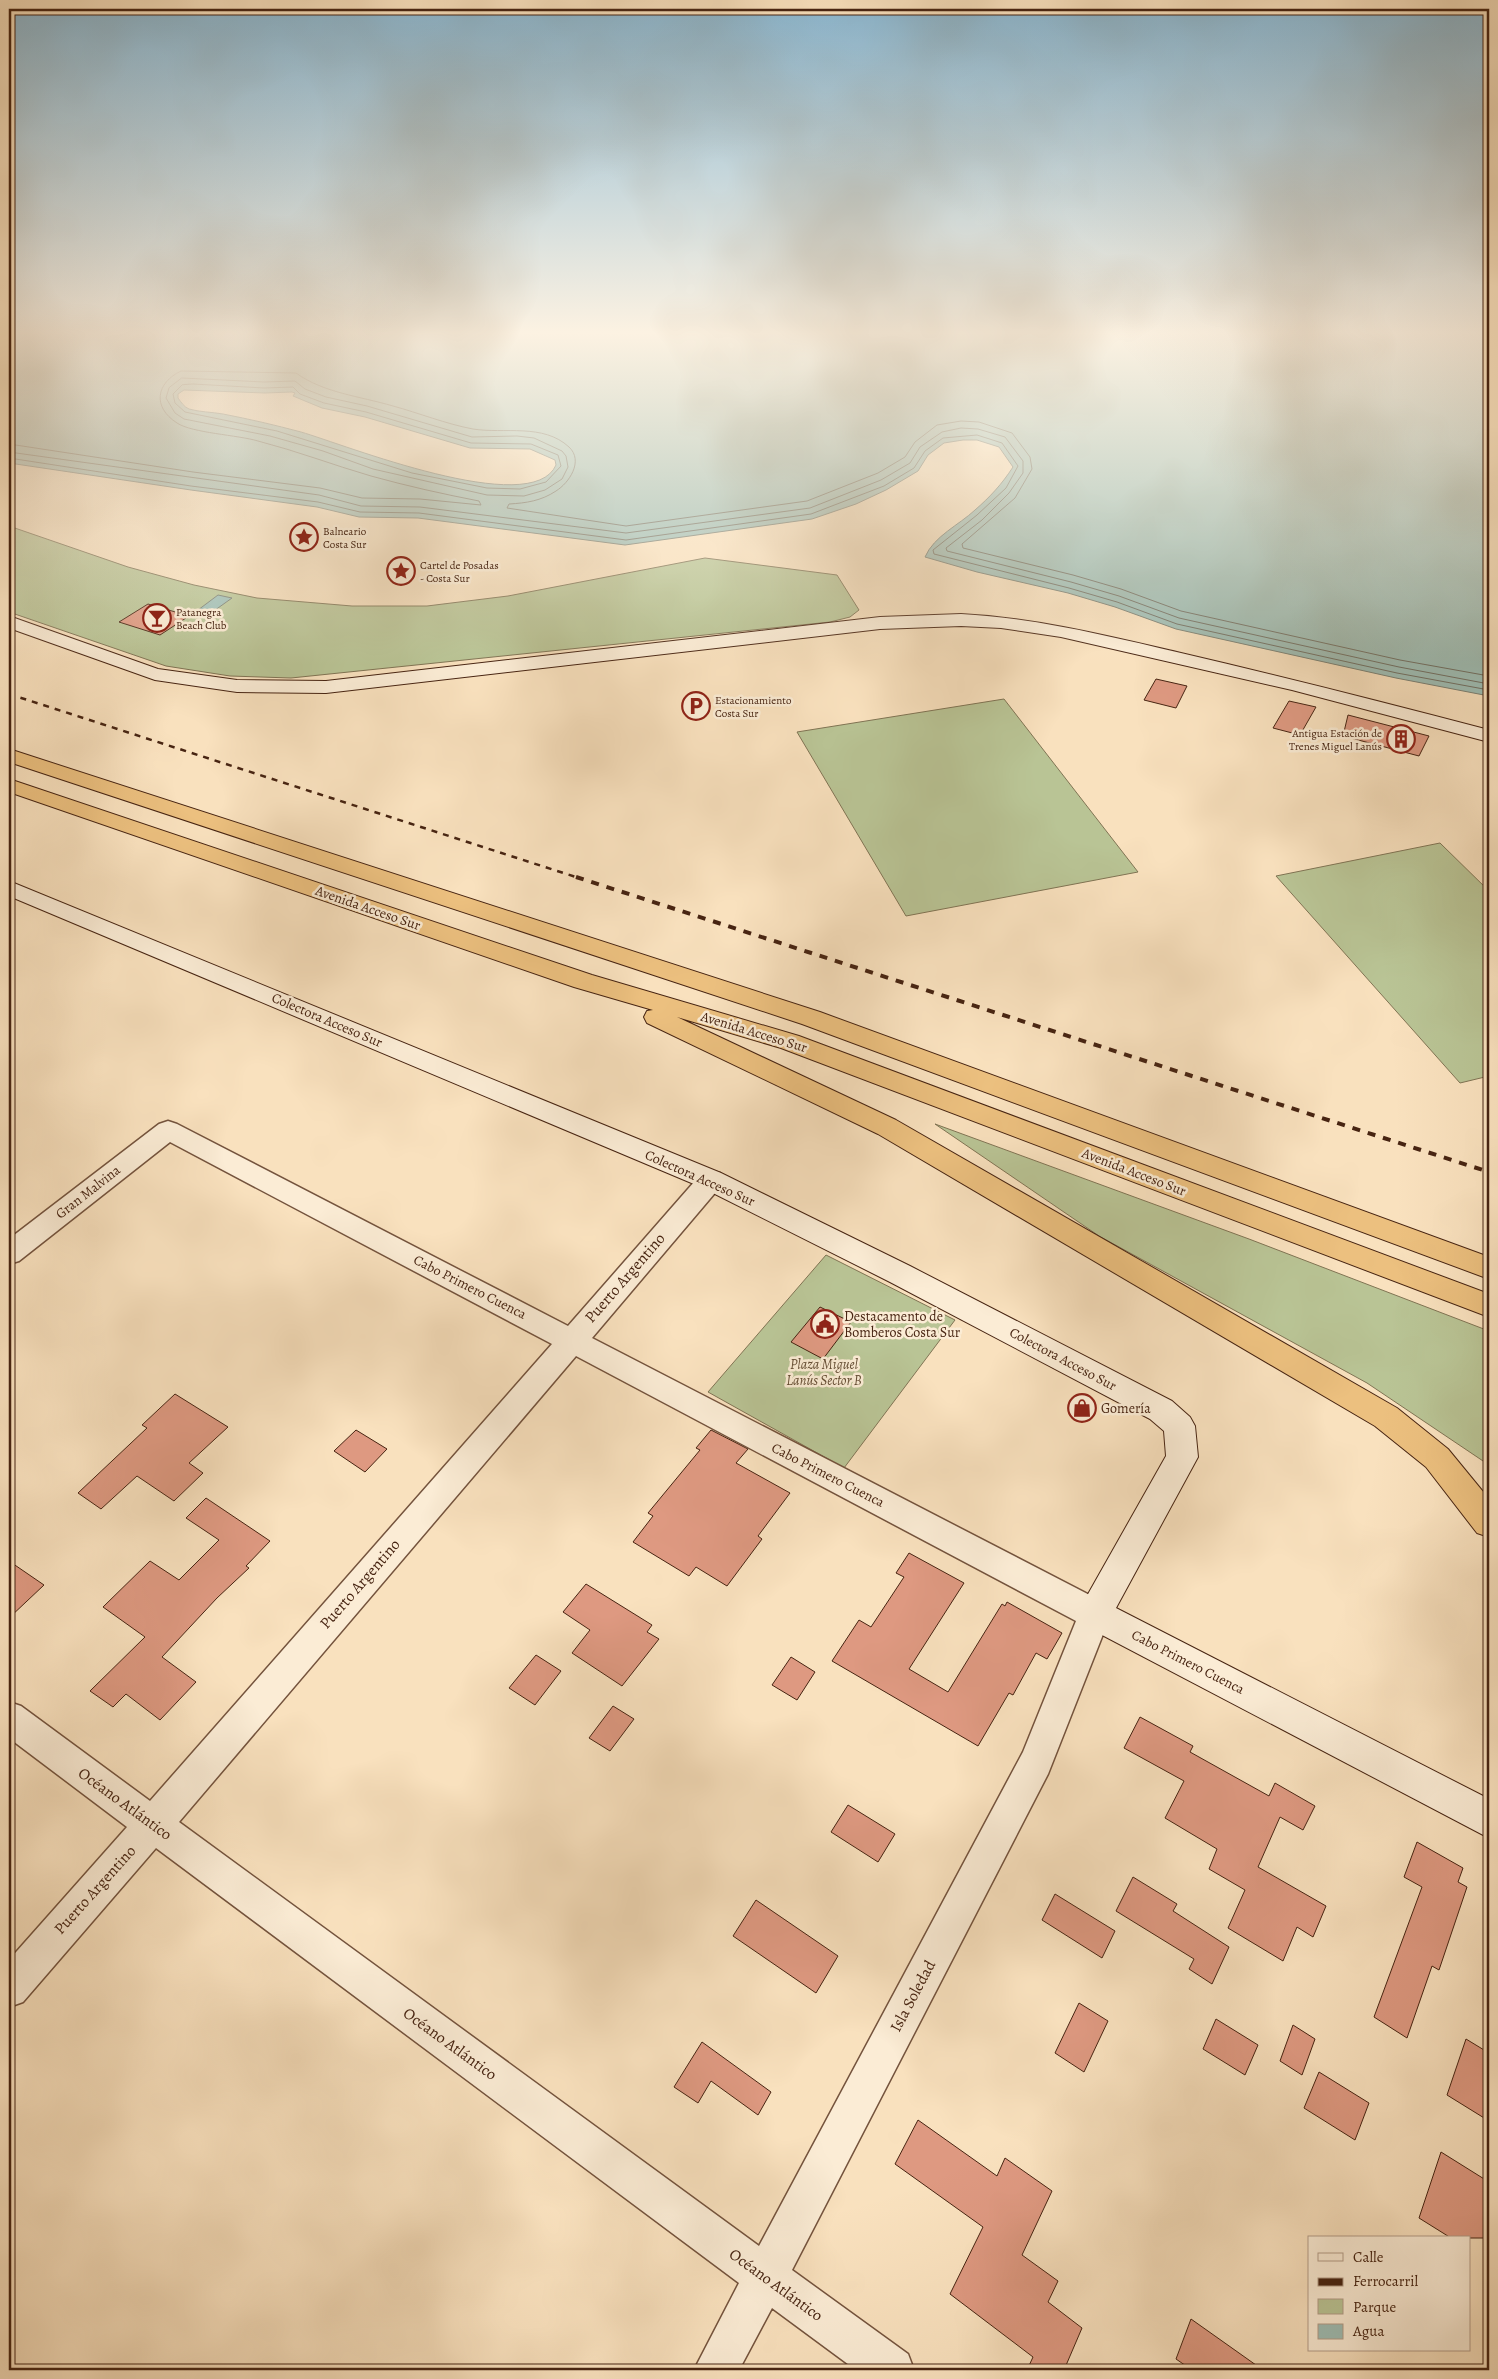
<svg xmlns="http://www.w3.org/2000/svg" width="1498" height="2379" font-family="Alegreya,serif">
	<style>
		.green { fill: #b9c495; stroke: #807454 }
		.water { fill: #9ebdb4; stroke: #7b8073; fill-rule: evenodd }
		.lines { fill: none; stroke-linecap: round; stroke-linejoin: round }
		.shore { stroke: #727063; stroke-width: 1 }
		.building { fill: #de9981; stroke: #472412 }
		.street-casing { stroke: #74533d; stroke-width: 3 }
		.secondary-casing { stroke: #472412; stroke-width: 2 }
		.highway-casing { stroke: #472412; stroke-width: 2 }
		.street { fill: #fbecd5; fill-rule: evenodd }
		.secondary { fill: #fbecd5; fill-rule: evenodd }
		.highway { fill: #ecc07f; fill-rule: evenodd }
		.rail-far1 { stroke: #472412; stroke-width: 2.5; stroke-dasharray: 6 6; stroke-linecap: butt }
		.rail { stroke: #472412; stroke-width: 4; stroke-dasharray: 8 8; stroke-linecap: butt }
		.labels { text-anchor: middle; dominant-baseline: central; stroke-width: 5; stroke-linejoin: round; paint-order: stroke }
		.far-poi-label { font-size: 11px; fill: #472412; stroke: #fbecd5; text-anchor: start }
		.street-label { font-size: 14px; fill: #472412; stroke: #fbecd5 }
		.poi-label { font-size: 14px; fill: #472412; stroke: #fbecd5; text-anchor: start }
		.park-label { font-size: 14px; font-style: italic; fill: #644c33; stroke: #fbecd5 }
		.near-street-label { font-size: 16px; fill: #472412; stroke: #fbecd5 }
	</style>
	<rect width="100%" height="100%" fill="#f9e1be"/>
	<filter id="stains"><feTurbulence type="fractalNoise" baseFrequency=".004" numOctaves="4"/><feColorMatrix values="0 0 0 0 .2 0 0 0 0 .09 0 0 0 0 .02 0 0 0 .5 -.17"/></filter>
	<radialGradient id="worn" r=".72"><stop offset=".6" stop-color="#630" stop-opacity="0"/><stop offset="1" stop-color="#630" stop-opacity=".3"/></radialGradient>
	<path class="green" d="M9,526L128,567L194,585L257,598L352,606H427L508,596L705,558L837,575L859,610L850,617L830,622L291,678L230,676L166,666L9,612Z
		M1004,699L1138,872L906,916L797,732Z
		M1440,843L1489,891V1076L1460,1083L1276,876Z
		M935,1124L1249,1239L1489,1331V1465L1367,1383L1099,1236Z
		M826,1255L955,1320L844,1468L708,1392Z"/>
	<path class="water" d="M9,333H1489V696L1396,678L1176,629L1115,607L1068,593L977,572L925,557C934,536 959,525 975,510C990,497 1002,484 1013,467L999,447L977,440H963L944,443L928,455L918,471L886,490L856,504L812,519L625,545L418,518L359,517L317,507L191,490L9,463ZM184,390L265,393L292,392L295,393L293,396L322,408L365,417L470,448L530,449L555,460L556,465C532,520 343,444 301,432C275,425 249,419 223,414C212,412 199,412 189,409C184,407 181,402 178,398V394Z
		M218,595L232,598L211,613L198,610Z"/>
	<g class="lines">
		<path class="shore" d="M182,378L264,382L295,381L305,389L326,397L367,406L472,437L517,436L534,438L562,451L566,456L568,467L562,479L545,490L524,496L487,495L373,469L323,451L270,436L184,419L175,413L166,398L169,388Z
			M193,384L264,388L293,387L300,394L324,403L366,412L471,443L531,444L558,455L561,466L546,482L520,489L487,488L412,473L277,431L185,412L175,403L173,394L182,385Z
			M9,444L193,472L320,488L362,498L420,499L481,505L479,501C443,494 407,486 371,476C333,465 297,451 258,441C238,435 192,433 177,423C152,407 156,383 181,371L296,373C324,393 359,396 393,406C419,413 446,424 473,429C504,434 543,423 569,447C584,461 569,483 556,491C541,501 526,503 509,504L507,508L626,526L807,501L878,473L905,457L915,442L937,425L961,421L979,422L1012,433L1030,457L1032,469L1015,498L962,544L963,548L1073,575L1121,589L1181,611L1400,660L1489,676
			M9,452L319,495L361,506L420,507L626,533L810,508L881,480L910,463L920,447L942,432L961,428L978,429L1005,437L1023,461V473L1009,493L982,520L946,548L947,551L1071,582L1119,596L1179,618L1399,667L1489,684
			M9,458L191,486L318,502L360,512L419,513L626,540L811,514L884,486L914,468L925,451L943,438L977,435L1002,443L1018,466L1006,488L977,515L933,550L934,554L1069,588L1117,602L1177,624L1397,673L1489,690"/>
	</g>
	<path class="building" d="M148,604L189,616L160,635L119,622Z
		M1156,679L1187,686L1176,708L1144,700Z
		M1289,701L1316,707L1300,735L1273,728Z
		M1348,715L1429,736L1419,756L1343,736Z
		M820,1307L851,1322L823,1359L791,1342Z
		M175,1394L228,1427L189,1463L203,1473L174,1501L137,1476L101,1509L78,1493L147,1428L142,1425Z
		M356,1430L387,1449L365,1472L334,1451Z
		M711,1430L748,1449L736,1463L790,1493L758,1536L762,1539L727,1586L696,1567L689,1576L633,1542L653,1516L648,1513L700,1450L696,1448Z
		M206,1498L270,1541L246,1566L249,1568L217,1598L162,1657L196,1682L160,1720L126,1694L113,1707L90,1691L145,1637L103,1607L150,1561L179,1580L219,1540L186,1518Z
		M909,1553L964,1583L909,1669L948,1692L1002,1604L1005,1606L1007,1602L1062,1633L1047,1659L1036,1653L1013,1695L1009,1693L978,1746L832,1661L859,1620L871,1627L904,1577L896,1573Z
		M9,1561L44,1585L9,1618Z
		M586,1584L652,1625L647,1632L659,1639L622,1686L572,1653L590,1630L563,1612Z
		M536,1655L561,1671L535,1705L509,1688Z
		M791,1657L815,1672L797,1700L772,1685Z
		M613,1706L634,1719L610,1751L589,1738Z
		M1140,1717L1193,1746L1190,1752L1269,1796L1275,1783L1315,1806L1303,1830L1280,1817L1258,1867L1326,1906L1313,1937L1297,1927L1283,1961L1228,1928L1245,1890L1209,1869L1217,1849L1165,1818L1184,1781L1124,1748Z
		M848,1805L895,1834L878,1862L831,1832Z
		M1417,1842L1463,1868L1458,1882L1467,1887L1439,1970L1432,1966L1407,2038L1374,2017L1422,1887L1404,1877Z
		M1133,1877L1177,1904L1173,1911L1229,1947L1212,1984L1189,1969L1194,1959L1116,1911Z
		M1055,1894L1115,1931L1102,1958L1042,1920Z
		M756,1900L838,1956L816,1993L733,1936Z
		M1079,2003L1108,2021L1084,2072L1055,2053Z
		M1216,2019L1258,2045L1245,2075L1203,2049Z
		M1293,2025L1315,2039L1302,2075L1280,2061Z
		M1466,2039L1489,2053V2121L1447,2095Z
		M702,2042L771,2092L758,2115L711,2081L698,2103L674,2087Z
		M1319,2072L1369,2103L1355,2140L1304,2108Z
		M918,2120L997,2176L1005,2158L1052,2191L1022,2255L1058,2281L1048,2302L1082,2328L1064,2370H1027L1033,2357L950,2294L983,2227L895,2164Z
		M1441,2152L1489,2182V2238H1451L1419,2218Z
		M1191,2319L1263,2370H1192L1176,2359Z"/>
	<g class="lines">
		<defs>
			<path id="street" d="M168,1121L177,1124L568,1326L702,1173L711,1171L720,1173L724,1180L720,1187L592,1338L1107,1604L1111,1614L1048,1774L792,2270L908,2354L914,2370H856L772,2308L739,2370H694L739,2283L156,1848L23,2002L9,2007V1960L127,1827L9,1738V1702L21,1706L150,1801L552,1344L170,1142L19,1261L9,1264V1239L159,1124ZM576,1356L1076,1621L1023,1752L759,2246L179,1822Z"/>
			<path id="secondary" d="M961,614C1036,618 1108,636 1181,653C1284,677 1387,703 1489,730V742L1292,690L1061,637L1001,628L961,626L880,629L326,693L237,692L155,680L9,628V616L158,669L237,680L326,681L880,617Z
				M9,881L721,1173L910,1266L1172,1401L1190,1417L1195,1426L1198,1457L1116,1608L1489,1799V1838L1083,1625L1078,1614L1083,1603L1166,1456L1164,1431L1150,1419L890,1282L701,1187L9,896Z"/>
			<path id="highway" d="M9,749L820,1012L1489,1257V1279L802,1024L9,762Z
				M9,779L592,975L799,1036L1489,1294V1317L781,1048L677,1017L896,1120L1397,1408L1448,1449L1489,1499V1537L1477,1533L1426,1467L1375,1426L878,1134L647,1023L644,1017L647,1011L653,1010L574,987L9,792Z"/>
		</defs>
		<use href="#street" class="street-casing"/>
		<use href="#secondary" class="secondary-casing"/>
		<use href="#highway" class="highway-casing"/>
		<use href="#street" class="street"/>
		<use href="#secondary" class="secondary"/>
		<use href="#highway" class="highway"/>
		<path class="rail-far1" d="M9,694L579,878"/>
		<path class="rail" d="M576,877L1489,1172"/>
	</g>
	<linearGradient id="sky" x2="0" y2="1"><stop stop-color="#8ab8d3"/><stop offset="0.5" stop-color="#fcf2e2"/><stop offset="1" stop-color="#fcf2e2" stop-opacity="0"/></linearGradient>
	<rect width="1498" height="666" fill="url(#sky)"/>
	<defs>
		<symbol id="sight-ring" viewBox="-11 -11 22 22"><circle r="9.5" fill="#fbecd5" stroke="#8f2418" stroke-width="1.5"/><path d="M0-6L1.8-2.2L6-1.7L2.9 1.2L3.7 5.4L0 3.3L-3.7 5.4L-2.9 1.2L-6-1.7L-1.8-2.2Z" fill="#8f2418"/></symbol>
		<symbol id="bar-ring" viewBox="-11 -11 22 22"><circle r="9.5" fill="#fbecd5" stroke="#8f2418" stroke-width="1.5"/><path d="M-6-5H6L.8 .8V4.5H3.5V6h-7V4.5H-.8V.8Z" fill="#8f2418"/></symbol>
		<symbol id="parking-ring" viewBox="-11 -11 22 22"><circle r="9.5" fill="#fbecd5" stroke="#8f2418" stroke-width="1.5"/><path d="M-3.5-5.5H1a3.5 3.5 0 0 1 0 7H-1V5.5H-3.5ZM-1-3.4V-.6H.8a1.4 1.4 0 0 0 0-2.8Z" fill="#8f2418"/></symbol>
		<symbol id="building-ring" viewBox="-11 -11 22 22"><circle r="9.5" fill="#fbecd5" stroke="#8f2418" stroke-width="1.5"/><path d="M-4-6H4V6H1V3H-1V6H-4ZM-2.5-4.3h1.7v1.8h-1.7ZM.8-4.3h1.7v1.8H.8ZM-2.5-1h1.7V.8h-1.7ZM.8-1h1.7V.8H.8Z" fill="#8f2418"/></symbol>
		<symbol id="civic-ring" viewBox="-11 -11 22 22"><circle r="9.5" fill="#fbecd5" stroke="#8f2418" stroke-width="1.5"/><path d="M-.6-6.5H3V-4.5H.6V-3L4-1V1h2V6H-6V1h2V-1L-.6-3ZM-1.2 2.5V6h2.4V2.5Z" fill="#8f2418"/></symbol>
		<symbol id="shop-ring" viewBox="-11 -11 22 22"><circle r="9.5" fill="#fbecd5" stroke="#8f2418" stroke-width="1.5"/><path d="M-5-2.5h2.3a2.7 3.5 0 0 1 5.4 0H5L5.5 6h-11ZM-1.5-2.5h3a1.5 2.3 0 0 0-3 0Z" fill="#8f2418"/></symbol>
	</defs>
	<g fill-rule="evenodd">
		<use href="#sight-ring" x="288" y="521" width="32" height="32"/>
		<use href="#sight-ring" x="385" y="555" width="32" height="32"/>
		<use href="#bar-ring" x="141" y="602" width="32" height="32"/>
		<use href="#parking-ring" x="680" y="690" width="32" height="32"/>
		<use href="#building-ring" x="1385" y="723" width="32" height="32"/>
		<use href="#civic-ring" x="809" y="1308" width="32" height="32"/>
		<use href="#shop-ring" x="1066" y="1392" width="32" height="32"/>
	</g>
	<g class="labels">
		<g class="far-poi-label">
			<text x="323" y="531">Balneario<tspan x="323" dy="13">Costa Sur</tspan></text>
			<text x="420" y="565">Cartel de Posadas<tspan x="420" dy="13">- Costa Sur</tspan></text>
			<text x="176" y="612">Patanegra<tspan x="176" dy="13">Beach Club</tspan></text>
			<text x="715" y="700">Estacionamiento<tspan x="715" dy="13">Costa Sur</tspan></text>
			<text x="1382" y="733" text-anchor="end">Antigua Estación de<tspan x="1382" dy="13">Trenes Miguel Lanús</tspan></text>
		</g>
		<g class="street-label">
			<text transform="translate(368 908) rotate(19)">Avenida Acceso Sur</text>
			<text transform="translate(327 1020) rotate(23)">Colectora Acceso Sur</text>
			<text transform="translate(754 1032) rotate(17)">Avenida Acceso Sur</text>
			<text transform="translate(1134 1172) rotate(21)">Avenida Acceso Sur</text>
			<text transform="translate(700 1178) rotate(24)">Colectora Acceso Sur</text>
			<text transform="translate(88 1192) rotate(-38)">Gran Malvina</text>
			<text transform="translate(470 1287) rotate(27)">Cabo Primero Cuenca</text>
			<text transform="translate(1063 1359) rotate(28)">Colectora Acceso Sur</text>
			<text transform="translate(828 1475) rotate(27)">Cabo Primero Cuenca</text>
			<text transform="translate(1188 1662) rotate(27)">Cabo Primero Cuenca</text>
		</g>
		<g class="poi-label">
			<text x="844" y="1316">Destacamento de<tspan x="844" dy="16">Bomberos Costa Sur</tspan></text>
			<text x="1101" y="1408">Gomería</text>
		</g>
		<g class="park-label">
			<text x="824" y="1364">Plaza Miguel<tspan x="824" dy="16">Lanús Sector B</tspan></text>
		</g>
		<g class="near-street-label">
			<text transform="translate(625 1278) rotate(-49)">Puerto Argentino</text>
			<text transform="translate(360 1584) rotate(-49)">Puerto Argentino</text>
			<text transform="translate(125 1804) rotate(36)">Océano Atlántico</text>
			<text transform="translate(95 1890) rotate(-48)">Puerto Argentino</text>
			<text transform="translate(913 1996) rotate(-62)">Isla Soledad</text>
			<text transform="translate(450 2044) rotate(36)">Océano Atlántico</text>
			<text transform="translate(776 2285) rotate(36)">Océano Atlántico</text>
		</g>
	</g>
	<rect width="1498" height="2379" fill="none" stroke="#f9e1be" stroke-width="30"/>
	<rect x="10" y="10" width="1478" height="2359" fill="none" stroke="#472412" stroke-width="2.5"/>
	<rect x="15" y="15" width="1468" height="2349" fill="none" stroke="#472412"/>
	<rect x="1308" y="2236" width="162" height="115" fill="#fbecd5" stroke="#b39c87"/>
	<rect x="1318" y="2253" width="25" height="8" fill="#fbecd5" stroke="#b39c87"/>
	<text x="1353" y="2262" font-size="15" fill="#472412">Calle</text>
	<rect x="1318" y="2278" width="25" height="8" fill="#472412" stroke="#b39c87"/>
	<text x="1353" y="2286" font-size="15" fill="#472412">Ferrocarril</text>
	<rect x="1318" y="2299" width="25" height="15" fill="#b9c495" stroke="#b39c87"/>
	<text x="1353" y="2312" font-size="15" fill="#472412">Parque</text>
	<rect x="1318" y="2324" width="25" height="15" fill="#9ebdb4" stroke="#b39c87"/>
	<text x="1353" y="2336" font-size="15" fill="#472412">Agua</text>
	<rect width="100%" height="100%" filter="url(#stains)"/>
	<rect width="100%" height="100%" fill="url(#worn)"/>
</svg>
